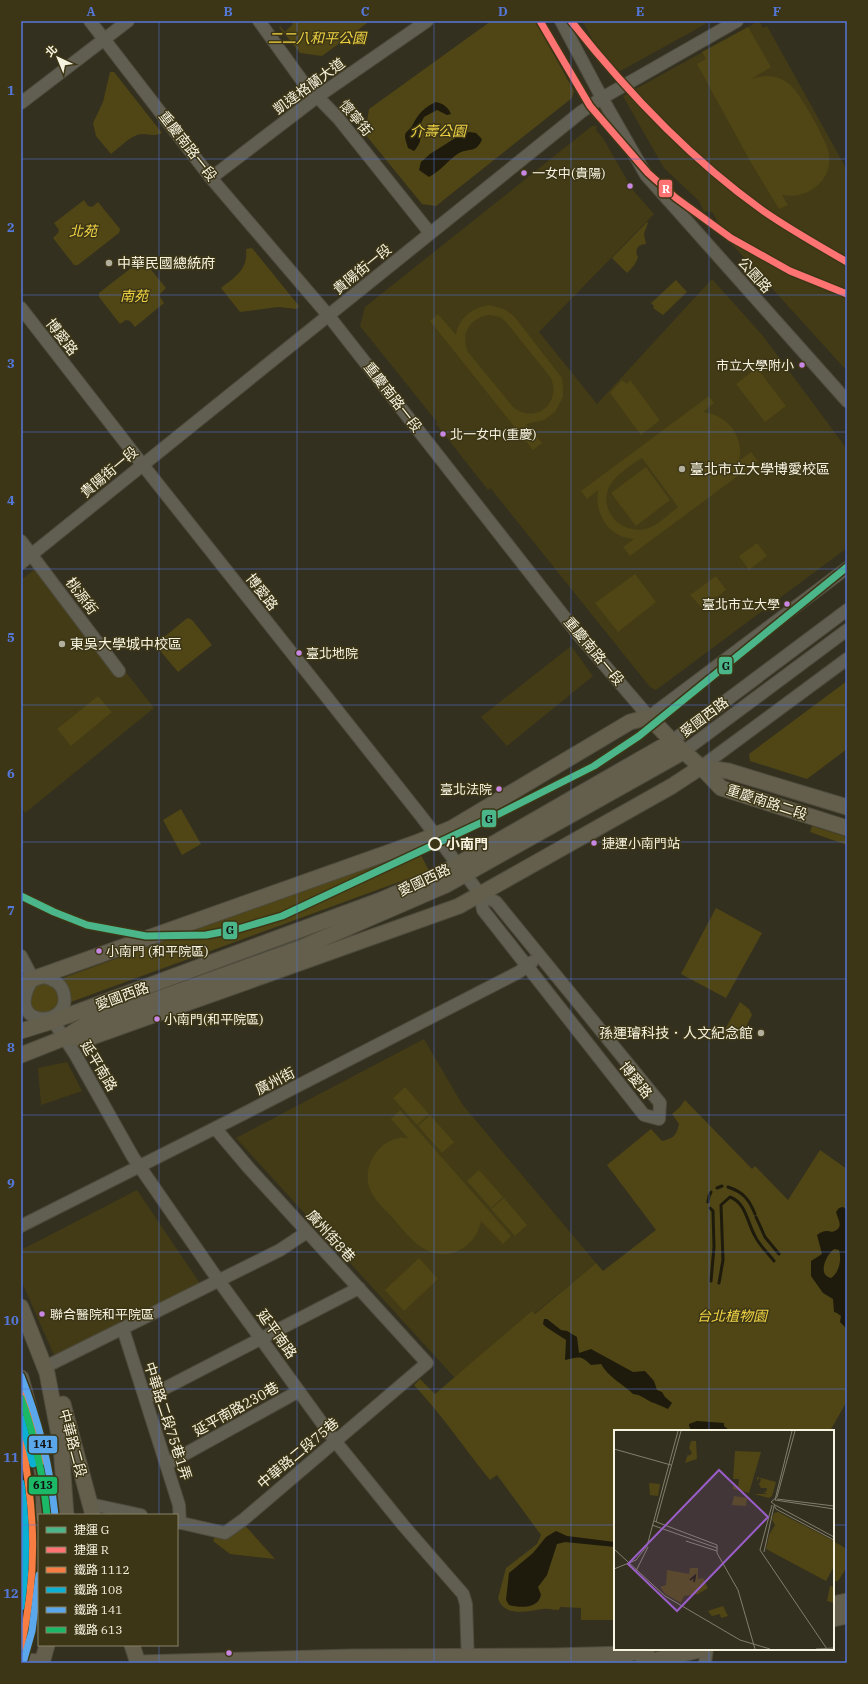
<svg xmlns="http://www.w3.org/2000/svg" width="868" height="1684" font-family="'IBM Plex Serif','Noto Sans TC',serif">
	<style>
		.built { fill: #433b15 }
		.green { fill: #4f4515; fill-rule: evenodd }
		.water { fill: #1e1b0d; fill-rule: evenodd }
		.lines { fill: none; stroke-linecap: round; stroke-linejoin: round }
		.stream { stroke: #1e1b0d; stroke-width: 3 }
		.minor-casing { stroke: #4f4c3e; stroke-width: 14 }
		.major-casing { stroke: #4f4c3e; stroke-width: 17 }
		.minor { stroke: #615e52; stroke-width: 12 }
		.major { stroke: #635f4c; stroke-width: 15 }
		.rail-1-casing { stroke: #3d3616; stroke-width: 10 }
		.rail-2-casing { stroke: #3d3616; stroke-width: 10 }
		.rail-3-casing { stroke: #3d3616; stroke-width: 10 }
		.rail-4-casing { stroke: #3d3616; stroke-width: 10 }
		.rail-1 { stroke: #f77d43; stroke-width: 7 }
		.rail-2 { stroke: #0dafd3; stroke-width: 7 }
		.rail-3 { stroke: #5aa8eb; stroke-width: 7 }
		.rail-4 { stroke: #1ab867; stroke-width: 7 }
		.metro-1-casing { stroke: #3d3616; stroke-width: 10 }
		.metro-2-casing { stroke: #3d3616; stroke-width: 10 }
		.metro-1 { stroke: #4bb689; stroke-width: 7 }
		.metro-2 { stroke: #ff7373; stroke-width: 7 }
		.grid { fill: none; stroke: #5477da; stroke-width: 1; stroke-opacity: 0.55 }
		.bus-dot { fill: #c787e3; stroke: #3d3616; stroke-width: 1.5 }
		.poi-dot { fill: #b3af9d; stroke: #3d3616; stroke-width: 1.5 }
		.stop-dot { fill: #3d3616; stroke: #f7f3e1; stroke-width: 2 }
		.labels { text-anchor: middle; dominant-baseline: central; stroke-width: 3; stroke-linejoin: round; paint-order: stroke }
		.bus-label { font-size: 13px; fill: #f7f3e1; stroke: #3d3616; text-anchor: start }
		.park-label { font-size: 14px; font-style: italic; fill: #efd344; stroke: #3d3616 }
		.street-label { font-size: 14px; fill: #f7f3e1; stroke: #3d3616 }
		.poi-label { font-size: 14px; fill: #f7f3e1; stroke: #3d3616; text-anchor: start }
		.stop-label { font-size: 14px; font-weight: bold; fill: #f7f3e1; stroke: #3d3616; text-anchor: start }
		.inset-river { fill: none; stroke: #1e1b0d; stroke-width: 2 }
		.inset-road { fill: none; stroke: #827e6d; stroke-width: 1 }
		.view { fill: #9a5ec8; fill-opacity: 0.15; stroke: #9a5ec8; stroke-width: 2 }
		.inset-edge { fill: none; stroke: #f7f3e1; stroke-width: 2 }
		.line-badge { stroke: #3d3616; stroke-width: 1.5 }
		.badge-label { font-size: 11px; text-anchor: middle; font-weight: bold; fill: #fff }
		.pale-badge-label { font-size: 11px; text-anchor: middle; font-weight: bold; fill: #111 }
		.neatline { fill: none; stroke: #5477da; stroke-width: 1.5 }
		.grid-label { font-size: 13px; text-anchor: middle; font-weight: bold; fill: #5477da }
	</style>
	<rect width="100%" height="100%" fill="#34301f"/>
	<path class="built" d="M582,21H711L613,75Z
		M759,21L763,28L767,26L847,170V371L729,241L721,224L719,225L713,213L709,211L704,212L699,201L664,168L623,96Z
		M592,126H597L596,130L603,138L632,189L654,214L539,332L597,404L712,279L763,336L847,449V548L656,690L650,687L492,490L491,488L488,490L436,424L437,422L360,326L365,307Z
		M41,564L154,708L25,813L21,807V580Z
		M571,646L593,676L507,746L481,717Z
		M424,1039L462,1104L596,1263L534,1314L532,1312L455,1378L236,1138Z
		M67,1062L82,1091L41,1105L38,1068Z
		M137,1190L201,1285L54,1355L21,1280V1250Z"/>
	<path class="green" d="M290,21H370L322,56L300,53L279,27L280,26L285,32L293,24Z
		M491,21H535L574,91L572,98L436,206L422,204L365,134L369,109Z
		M748,27L771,67L751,79C761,76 771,74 781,79C786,81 791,85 795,90C804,101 827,141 829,154C833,181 807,200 782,195L788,205L779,209L750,161L697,64L706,59L702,52Z
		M110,72H114L162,133C151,138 146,132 137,135C128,138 119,148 111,154L96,136L93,123L103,102Z
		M84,200L88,206L92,207L98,202L120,229L119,233L78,265H74L53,238L58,233L59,230L54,223Z
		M647,222L648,223L644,234L646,244C638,244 634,250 638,257C636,264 632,268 627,273L612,258Z
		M252,248L299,306L297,309L278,307L240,312L221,288C236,276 248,270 246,249Z
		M140,261H144L166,288L160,294V297L164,303L135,327L130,321L126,320L120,324L99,297V293Z
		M676,280L687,292L663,315L653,308L654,306L651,303Z
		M489,305L504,309L514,316L562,378L563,387V397L555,412L544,420L526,424L542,443L533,450L430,321L438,314L456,335C459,317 472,308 489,305ZM489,315L500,317L506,322L551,378C561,403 537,424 514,408L468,352C460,334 470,318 489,315Z
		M757,368L786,406L765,422L736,384Z
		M622,380L627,384L630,380L659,419V421L641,435L610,393Z
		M709,396L714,403L703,412C727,415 745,436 739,461L751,452L758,461L630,556L623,547L634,539C630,538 625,538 621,536C603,529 595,508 598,490L587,499L581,491ZM642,458L678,507C669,514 656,527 645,529C620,534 599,510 609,487C615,475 631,465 642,458Z
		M646,467L670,500L636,526L611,493Z
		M757,543L767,556L749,570L739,556Z
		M635,574L656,602L618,632L595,603Z
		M716,576L726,590L702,608L690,595Z
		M189,618L193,621L212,645L178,672L157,647V643L186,619Z
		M847,681V749L807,779L750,761L749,754Z
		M98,696L112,712L71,746L57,729Z
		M181,809L201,844L182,855L163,820Z
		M812,826L847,837V845L810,832Z
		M418,849L429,871L68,1003C71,992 69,987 60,979Z
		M716,908L762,933L726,998L681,974Z
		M42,983L52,985L59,992L58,1007L42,1015L31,1007L30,993L37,985Z
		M740,1002L749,1009L752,1015L742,1034L736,1039L722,1035Z
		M405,1087L429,1114L417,1125L393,1098Z
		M685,1100L752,1169L755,1166L788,1200L820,1150L847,1169V1401L830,1431H615V1620H581V1608L560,1607L559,1610C554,1610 548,1608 543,1609C528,1611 504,1618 498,1598L506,1568L537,1544L541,1535L497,1475L490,1480C464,1448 442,1415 414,1385L420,1379L435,1394L532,1311L535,1314L596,1263L603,1271L656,1230L607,1165L651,1129L662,1141C674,1138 676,1136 679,1124L672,1114L680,1107Z
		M400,1110L511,1236L503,1244L481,1221C477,1245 450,1263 426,1250C412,1243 402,1228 391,1216C383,1208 373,1199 369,1187C363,1167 377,1142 399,1138C402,1137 405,1138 408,1138L391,1119Z
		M430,1115L454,1142L442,1153L418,1126Z
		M479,1170L503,1197L491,1208L467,1181Z
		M504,1198L527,1225L515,1236L491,1209Z
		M419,1258L438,1279L404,1311L385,1290Z
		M242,1522L275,1559L230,1554L213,1541L217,1532Z
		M833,1541L847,1549V1567L838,1581L833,1582Z"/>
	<path class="water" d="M436,102C444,104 448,107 451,114L447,115L437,110L424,117L419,127C422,137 421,143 414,151L408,148C407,144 405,140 405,136C405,131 410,130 412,126C418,114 424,107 436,102Z
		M469,132L476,133L482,139C477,153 469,148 459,153C448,160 442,170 429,177L419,170L421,162L430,154L460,135Z
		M843,1207L847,1210L846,1237L847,1329L840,1322L841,1316L837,1313L834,1312L833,1299L823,1293L811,1276V1261L822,1254L817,1235C822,1231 827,1230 832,1232C845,1228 838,1220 836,1212L839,1208ZM834,1249L839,1250C842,1259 839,1273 831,1278C817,1275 826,1255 834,1249Z
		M544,1319H547L561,1330L567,1331L577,1337L579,1353L591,1349L633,1372L645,1371L654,1381L657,1390L662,1392L665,1397L672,1403L668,1409C662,1406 657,1404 651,1402C644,1398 641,1395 633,1394C623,1384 608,1377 601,1364L591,1365C579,1354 579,1358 565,1360L566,1340L546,1327L543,1324Z
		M697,1421L724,1423V1426L730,1431L691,1430L689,1426V1424Z
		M556,1531L567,1536L615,1542V1547L565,1542L557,1544L547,1575L538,1587L541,1595C538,1609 520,1608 509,1605L506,1600L509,1573L533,1553L546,1537Z"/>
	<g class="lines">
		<path class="stream" d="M728,1187C743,1192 749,1199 755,1214
			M717,1188L722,1186
			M708,1202L709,1196L711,1192
			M710,1208L713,1211L714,1247L711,1281
			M756,1217L765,1237L779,1254
			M719,1283L723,1260L721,1205L730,1197C746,1203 747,1222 755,1236C759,1245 768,1253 774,1261"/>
		<defs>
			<path id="minor" d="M90,21L211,178L328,315L577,633L649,717L847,568
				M259,21L303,82L338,118L430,233
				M561,21L602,98L646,175L847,401
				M21,103L128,21
				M211,178L317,97L427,21
				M21,308L142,464L421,816L480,894L483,910L644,1115L659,1119L660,1103L496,902L480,894
				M21,541L119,671
				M21,563L581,112L602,98L737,21
				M672,741L847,610
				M683,752L847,630
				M701,767L847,659
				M21,956L33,979
				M44,977C52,979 60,982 63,991C76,1029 0,1030 33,979Z
				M51,1018L75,1054L133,1157L219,1281L335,1441L403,1525L463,1594L466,1604L468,1663
				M21,1226L245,1113L519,972L532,962
				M123,1329L179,1505L180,1523
				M45,1367L280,1250L307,1232
				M146,1398L359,1288
				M167,1464L299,1391
				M90,1504L141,1515
				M177,1522L225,1533L243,1520L427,1363L248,1167L215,1128
				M705,1663L707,1649"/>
			<path id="major" d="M701,767L728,771L847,807
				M21,983L418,842L452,828L630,722L649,717L672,741L701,767L721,788L847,828
				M21,1031L53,1021L381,900L439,875L672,741
				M64,1038H89L459,906L672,786L701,767
				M21,1055L64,1038L85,1025L303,947L446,885L683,752
				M21,1307L47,1373L61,1446L66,1515
				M21,1378C33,1422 47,1469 43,1515
				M63,1404L93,1515
				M833,1604L847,1601
				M833,1619L847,1616
				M132,1645L138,1663
				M21,1657L39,1580
				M21,1659L41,1663
				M42,1663L47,1645
				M139,1663L352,1657L553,1656L628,1654L647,1649
				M643,1663L704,1649"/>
		</defs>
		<use href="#minor" class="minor-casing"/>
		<use href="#major" class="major-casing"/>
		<use href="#minor" class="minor"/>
		<use href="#major" class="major"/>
		<defs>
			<path id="rail-1" d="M21,1392L35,1435L41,1462
				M21,1436C35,1512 38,1571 21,1647"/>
			<path id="rail-2" d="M21,1418L33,1464
				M21,1483C27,1524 27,1566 21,1607"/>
			<path id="rail-3" d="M21,1376C39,1421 50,1467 55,1515
				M23,1663L32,1631L39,1575"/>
			<path id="rail-4" d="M21,1398C35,1436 43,1475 47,1515"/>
		</defs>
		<use href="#rail-1" class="rail-1-casing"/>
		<use href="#rail-2" class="rail-2-casing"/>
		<use href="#rail-3" class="rail-3-casing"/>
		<use href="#rail-4" class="rail-4-casing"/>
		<use href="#rail-1" class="rail-1"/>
		<use href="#rail-2" class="rail-2"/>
		<use href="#rail-3" class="rail-3"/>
		<use href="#rail-4" class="rail-4"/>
		<defs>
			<path id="metro-1" d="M21,896L54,912L87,925L146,936L206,935L238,929L282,916L491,818L594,766L639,736L847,567"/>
			<path id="metro-2" d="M540,21L590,106L648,173L676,198L731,238L790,271L847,294
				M571,21C627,92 688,157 762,210C789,229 818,245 847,262"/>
		</defs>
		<use href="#metro-1" class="metro-1-casing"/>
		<use href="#metro-2" class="metro-2-casing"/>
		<use href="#metro-1" class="metro-1"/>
		<use href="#metro-2" class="metro-2"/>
	</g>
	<path class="grid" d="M159,21V1515M297,21V1663M434,21V1663M571,21V1663M709,21V1431M21,159H847M21,295H847M21,432H847M21,569H847M21,705H847M21,842H847M21,979H847M21,1115H847M21,1252H847M21,1389H847M21,1525H39M177,1525H615M833,1525H847M159,1645V1663M709,1649V1663"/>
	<g class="bus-dot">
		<circle cx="524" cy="173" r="3.5"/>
		<circle cx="630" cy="186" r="3.5"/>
		<circle cx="802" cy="365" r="3.5"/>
		<circle cx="443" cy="434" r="3.5"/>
		<circle cx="787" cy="604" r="3.5"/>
		<circle cx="299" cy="653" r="3.5"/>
		<circle cx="499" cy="789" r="3.5"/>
		<circle cx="594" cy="843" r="3.5"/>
		<circle cx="99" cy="951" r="3.5"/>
		<circle cx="157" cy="1019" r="3.5"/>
		<circle cx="42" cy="1314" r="3.5"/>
		<circle cx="229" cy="1653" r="3.5"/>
	</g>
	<g class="poi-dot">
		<circle cx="109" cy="263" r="4"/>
		<circle cx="682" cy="469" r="4"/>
		<circle cx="62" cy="644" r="4"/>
		<circle cx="761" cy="1033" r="4"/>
	</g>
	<circle class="stop-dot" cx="435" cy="844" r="6"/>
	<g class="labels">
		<g class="bus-label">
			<text x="532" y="173">一女中(貴陽)</text>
			<text x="794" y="365" text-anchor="end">市立大學附小</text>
			<text x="450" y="434">北一女中(重慶)</text>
			<text x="780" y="604" text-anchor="end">臺北市立大學</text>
			<text x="306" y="653">臺北地院</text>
			<text x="492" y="789" text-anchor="end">臺北法院</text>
			<text x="602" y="843">捷運小南門站</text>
			<text x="106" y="951">小南門 (和平院區)</text>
			<text x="164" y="1019">小南門(和平院區)</text>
			<text x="50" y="1314">聯合醫院和平院區</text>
		</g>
		<g class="park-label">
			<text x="317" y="38">二二八和平公園</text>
			<text x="438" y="131">介壽公園</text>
			<text x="83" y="231">北苑</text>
			<text x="134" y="296">南苑</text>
			<text x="732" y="1316">台北植物園</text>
		</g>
		<g class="street-label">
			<text transform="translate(309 86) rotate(-36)">凱達格蘭大道</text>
			<text transform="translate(356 118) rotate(50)">懷寧街</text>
			<text transform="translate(188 146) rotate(52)">重慶南路一段</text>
			<text transform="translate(362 269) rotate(-39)">貴陽街一段</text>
			<text transform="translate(755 275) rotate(48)">公園路</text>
			<text transform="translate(62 337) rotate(52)">博愛路</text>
			<text transform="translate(393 397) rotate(52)">重慶南路一段</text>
			<text transform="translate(109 472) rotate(-40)">貴陽街一段</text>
			<text transform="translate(262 592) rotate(52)">博愛路</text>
			<text transform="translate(82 596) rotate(53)">桃源街</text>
			<text transform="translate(594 651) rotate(50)">重慶南路一段</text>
			<text transform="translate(704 717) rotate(-37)">愛國西路</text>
			<text transform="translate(767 802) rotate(18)">重慶南路二段</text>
			<text transform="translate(424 880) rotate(-25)">愛國西路</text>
			<text transform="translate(122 996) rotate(-20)">愛國西路</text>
			<text transform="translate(99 1066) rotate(59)">延平南路</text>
			<text transform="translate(636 1080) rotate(51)">博愛路</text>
			<text transform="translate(275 1081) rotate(-27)">廣州街</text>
			<text transform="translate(331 1236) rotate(48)">廣州街8巷</text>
			<text transform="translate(277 1334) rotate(54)">延平南路</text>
			<text transform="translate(236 1409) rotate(-29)">延平南路230巷</text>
			<text transform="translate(168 1421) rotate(72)">中華路二段75巷1弄</text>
			<text transform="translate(73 1443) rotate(75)">中華路二段</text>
			<text transform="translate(298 1453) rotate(-40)">中華路二段75巷</text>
		</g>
		<g class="poi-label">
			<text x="117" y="263">中華民國總統府</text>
			<text x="690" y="469">臺北市立大學博愛校區</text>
			<text x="70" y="644">東吳大學城中校區</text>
			<text x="753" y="1033" text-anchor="end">孫運璿科技．人文紀念館</text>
		</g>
		<g class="stop-label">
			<text x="446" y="844">小南門</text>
		</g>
	</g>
	<g transform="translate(614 1430)">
		<rect width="220" height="220" fill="#34301f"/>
		<path d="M77,11H82L83,29L71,33L74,24L75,26L78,23L75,18ZM121,21L147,22L135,63L119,59V56H124L125,49H119ZM143,47L162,52L158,66L155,68L140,64H153L149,62H152L153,58H147L145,54L144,58L145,53H146L147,49L145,48L143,51ZM35,53L46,54L44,66L36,65ZM120,66L133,68L132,76L118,75ZM164,82L220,111V136L212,151L152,119L155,105L161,95L158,90L160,83ZM76,138H84V149L89,148L94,158L84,164L70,166L67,173L51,164L46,157L52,155L53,140L75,144ZM216,156L220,157V173L213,171ZM109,176L114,186L107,188L106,184L98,186L94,181Z" fill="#4f4515"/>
		<path class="inset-river" d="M76,150L81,146L80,152"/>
		<path class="inset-road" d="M0,19L57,35M163,69L220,76M161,70L178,1M161,70L220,79M158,75L146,120L213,219M160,75L162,79L220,110M161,75L157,72L163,67L181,1M161,75L220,107M40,91L103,115V123L124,160L141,219M42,92L67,1M38,95L103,118M72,111L103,121M0,119L51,166L126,210L156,219M150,122L160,76M0,139L22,130L33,116L64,1M22,141L34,117M202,219L220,218"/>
		<path class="view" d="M105,40L154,87L63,181L14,134Z"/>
		<rect width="220" height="220" class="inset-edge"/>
	</g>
	<g class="line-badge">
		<rect x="658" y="179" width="15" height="19" rx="4" fill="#ff7373"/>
		<rect x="718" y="656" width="15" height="19" rx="4" fill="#4bb689"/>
		<rect x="481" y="809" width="16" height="19" rx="4" fill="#4bb689"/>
		<rect x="222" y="921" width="16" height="19" rx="4" fill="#4bb689"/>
		<rect x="28" y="1435" width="30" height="19" rx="4" fill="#5aa8eb"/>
		<rect x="28" y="1476" width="30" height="19" rx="4" fill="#1ab867"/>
	</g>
	<g class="badge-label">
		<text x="666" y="193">R</text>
	</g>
	<g class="pale-badge-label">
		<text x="726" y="670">G</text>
		<text x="489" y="823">G</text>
		<text x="230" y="934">G</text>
		<text x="43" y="1448">141</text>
		<text x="43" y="1489">613</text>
	</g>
	<rect width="868" height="1684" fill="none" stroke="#3d3616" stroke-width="44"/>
	<rect x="38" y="1514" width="140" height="132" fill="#3d3616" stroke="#878267"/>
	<rect x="46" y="1527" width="20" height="6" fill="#4bb689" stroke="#878267"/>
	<text x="74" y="1534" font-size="12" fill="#f7f3e1">捷運 G</text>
	<rect x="46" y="1547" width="20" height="6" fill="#ff7373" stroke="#878267"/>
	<text x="74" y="1554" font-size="12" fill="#f7f3e1">捷運 R</text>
	<rect x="46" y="1567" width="20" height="6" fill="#f77d43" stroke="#878267"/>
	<text x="74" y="1574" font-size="12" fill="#f7f3e1">鐵路 1112</text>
	<rect x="46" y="1587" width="20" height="6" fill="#0dafd3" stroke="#878267"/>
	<text x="74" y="1594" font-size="12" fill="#f7f3e1">鐵路 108</text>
	<rect x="46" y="1607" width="20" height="6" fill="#5aa8eb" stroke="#878267"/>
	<text x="74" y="1614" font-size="12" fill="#f7f3e1">鐵路 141</text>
	<rect x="46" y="1627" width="20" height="6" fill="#1ab867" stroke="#878267"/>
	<text x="74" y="1634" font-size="12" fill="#f7f3e1">鐵路 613</text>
	<g transform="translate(58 58) rotate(316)" stroke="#3d3616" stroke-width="3" paint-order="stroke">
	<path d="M0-3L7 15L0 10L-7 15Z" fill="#f7f3e1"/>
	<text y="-6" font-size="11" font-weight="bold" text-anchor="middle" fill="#f7f3e1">北</text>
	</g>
	<rect x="22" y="22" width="824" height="1640" class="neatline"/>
	<g class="grid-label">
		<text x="91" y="16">A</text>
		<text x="228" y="16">B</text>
		<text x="365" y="16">C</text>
		<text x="503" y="16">D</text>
		<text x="640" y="16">E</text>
		<text x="777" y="16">F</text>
		<text x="11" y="95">1</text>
		<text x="11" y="232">2</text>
		<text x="11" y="368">3</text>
		<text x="11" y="505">4</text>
		<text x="11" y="642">5</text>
		<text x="11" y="778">6</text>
		<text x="11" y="915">7</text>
		<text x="11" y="1052">8</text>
		<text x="11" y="1188">9</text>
		<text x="11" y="1325">10</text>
		<text x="11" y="1462">11</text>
		<text x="11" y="1598">12</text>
	</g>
</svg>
